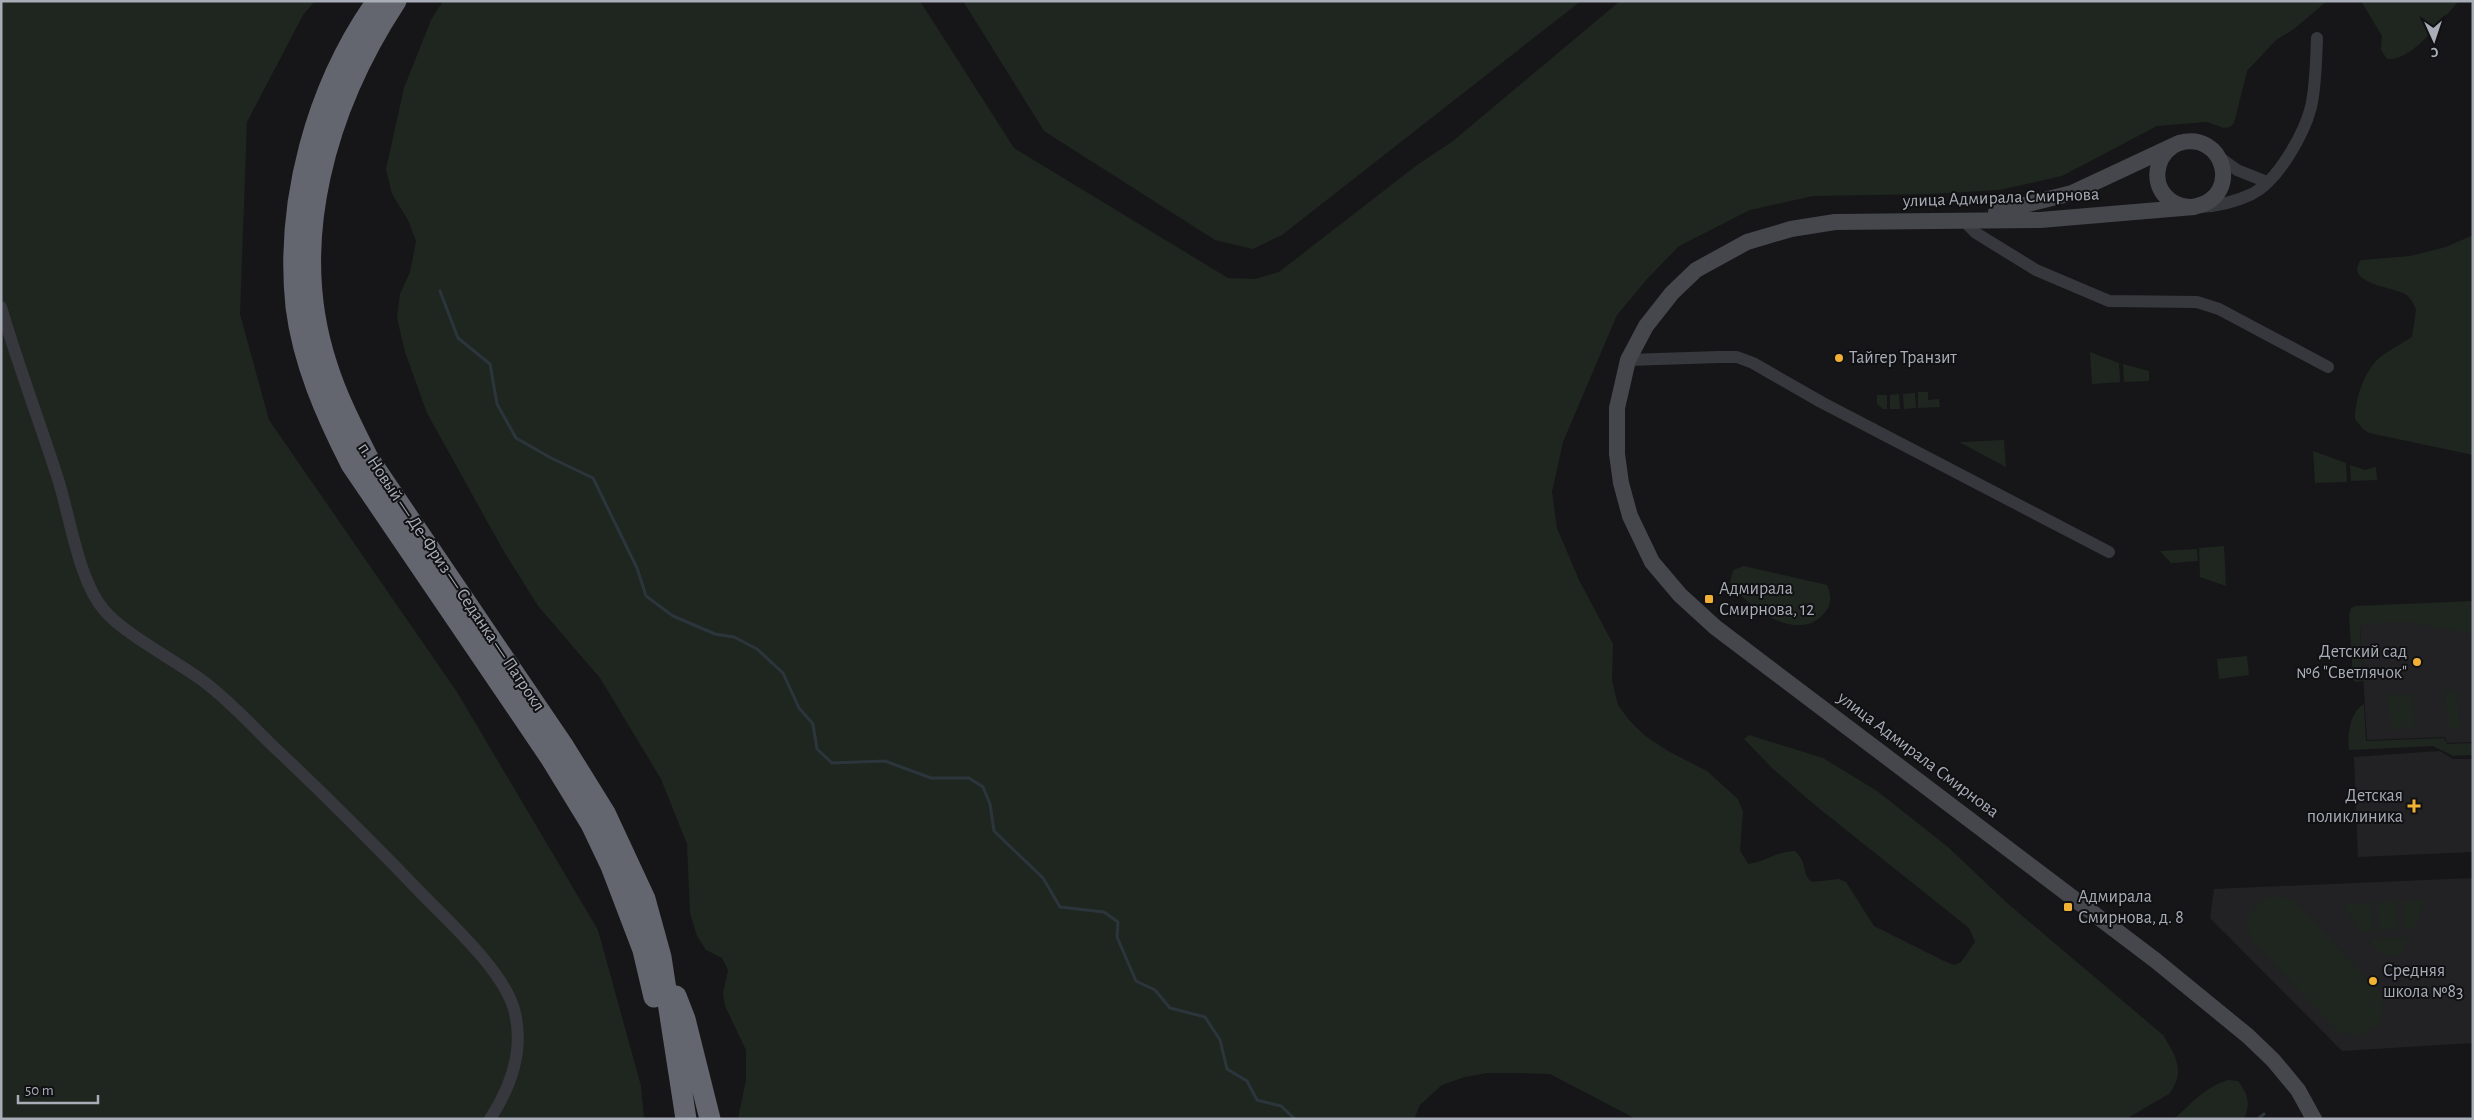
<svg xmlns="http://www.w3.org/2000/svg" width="2474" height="1120" font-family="'Alegreya Sans',sans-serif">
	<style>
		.built { fill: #222225 }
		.green { fill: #1e261f }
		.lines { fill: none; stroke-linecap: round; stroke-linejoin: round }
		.stream { stroke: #2c353c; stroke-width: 3 }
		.street { stroke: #37383d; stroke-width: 12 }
		.secondary { stroke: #45474d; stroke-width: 16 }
		.highway { stroke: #63666e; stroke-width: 21 }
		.poi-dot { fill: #f2b134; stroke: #111113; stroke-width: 2 }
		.labels { text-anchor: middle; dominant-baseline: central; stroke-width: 4; stroke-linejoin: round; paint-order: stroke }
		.street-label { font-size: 18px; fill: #a8adb8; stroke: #111113 }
		.poi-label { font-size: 18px; fill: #a8adb8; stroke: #111113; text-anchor: start }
	</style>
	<rect width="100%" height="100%" fill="#161618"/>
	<path class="built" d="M2473,606V742L2447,743L2445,737L2367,740L2359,609Z
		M2440,751L2453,759H2473V852L2358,857L2354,757Z
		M2473,878V1043L2342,1051L2210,918L2214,889Z"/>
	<path class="green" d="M1,1H315L303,15L247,122L240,314L269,420L457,692L598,930L641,1086L644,1119H1Z
		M443,1H920L1014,148L1228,278L1255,279L1279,272L1417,165L1453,141L1620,1H2327L2294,29L2276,40L2247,71L2234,123L2230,127L2224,128L2207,122L2157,126L2062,176L2000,190L1931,194L1813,196L1750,210L1679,246L1648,278L1617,315L1563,442L1552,492L1557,528L1579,580L1613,644L1612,681L1618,705L1629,720L1644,735L1668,751L1707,771L1738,799L1743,812L1740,850L1748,864C1765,862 1778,851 1795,851C1809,864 1801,874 1812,882L1839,879L1846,882L1874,926L1944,961L1954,965L1961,962L1975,942L1969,928L1816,806L1773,769L1744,739L1749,735L1823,758L1877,791L1948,847L2006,902L2163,1035C2176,1056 2186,1072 2169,1094L2126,1119H1636L1550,1074L1519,1073H1487L1465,1077L1442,1085L1420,1105L1414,1119H738L746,1080V1050L725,1006L723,994L728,970L722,958L706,950L697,936L690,913L687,844L661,779L600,678L538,606L503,550L427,413L405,352L397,318L400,294L410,272L416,241L408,220L392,194L386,169L404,88L431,20Z
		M963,1H1581L1282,235L1253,249L1215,240L1044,131Z
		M2361,1H2459C2442,19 2412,62 2387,59L2381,50L2382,36Z
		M2473,235V455L2369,433L2363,429L2355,419C2355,399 2364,372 2379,358C2389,350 2401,344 2412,337L2416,310C2414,304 2411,298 2405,294C2393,287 2343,283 2361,260L2410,256L2446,247Z
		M2090,352L2119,363L2120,382L2092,384Z
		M2123,364L2149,371V381L2124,382Z
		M1918,392H1928V400L1939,399L1940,407L1918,408Z
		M1915,393L1916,408L1904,409L1903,394Z
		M1899,394L1900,409H1890V395Z
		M1877,395H1887V409H1883L1877,404Z
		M2004,440L2006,467L1959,442Z
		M2313,451L2346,463L2347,482L2315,483Z
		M2350,465L2365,470L2376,467L2377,480L2351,481Z
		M2224,546L2226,586L2200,577L2199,548Z
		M2197,549L2198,561L2171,563L2160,551Z
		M1744,566L1827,585C1831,594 1832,603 1826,611C1800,646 1750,609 1730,583L1733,570Z
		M2473,601V634L2406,622L2362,624L2360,627L2363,681L2355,682L2353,679L2349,616L2351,608L2355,606Z
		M2247,656L2249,675L2219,679L2217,659Z
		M2457,690L2460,728H2448L2445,691Z
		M2413,694L2415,728L2391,730L2388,695Z
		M2364,704L2366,741L2444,738L2447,744L2473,743V755L2453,756L2433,746L2349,750C2347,735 2350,712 2364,704Z
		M2279,896L2294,901L2380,992C2393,1022 2364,1045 2336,1030L2253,942C2239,920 2253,896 2279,896Z
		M2425,900L2415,928L2403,929V901Z
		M2396,901L2398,929L2378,930L2376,902Z
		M2371,903L2373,931L2359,932L2343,904Z
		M2409,937L2402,954L2383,956L2368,940Z
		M2228,1080L2238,1081C2248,1094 2251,1103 2244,1119H2174C2192,1103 2205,1087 2228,1080Z"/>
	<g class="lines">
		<path class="stream" d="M440,291L458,338L490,364L497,404L516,438L551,458L593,478L637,568L646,596L673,616L715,634L734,637L757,649L783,673L799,708L813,724L817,749L832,763L885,761L931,778H969L983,787L990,804L994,831L1043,878L1060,907L1104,912L1118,922L1117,937L1136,981L1155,990L1170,1008L1205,1017L1220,1040L1227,1069L1247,1081L1257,1100L1281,1106L1295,1119
			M2258,1119L2264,1114"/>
		<path class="street" d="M2219,157L2237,170L2267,182
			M2200,207C2218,206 2235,202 2252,194C2278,181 2304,134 2311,107C2316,85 2316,61 2317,38
			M1962,219L1976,233L2036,270L2109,301L2197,302L2219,309L2328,367
			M1,307C18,365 39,420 57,476C70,515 78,580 104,610C125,635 175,660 203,681C229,700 251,725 274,747C325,795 374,844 422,894C451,924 506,973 515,1013C524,1052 511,1087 490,1119
			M1628,360L1719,357H1737L1753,363L1821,402L2109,552"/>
		<path class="secondary" d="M2194,207L2040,220L1835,222L1791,229L1747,242L1696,270L1672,293L1646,326L1628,360L1617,408V454L1621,483L1630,516L1652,562L1680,595L1715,627L2155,960L2248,1036L2273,1060L2298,1090L2314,1119
			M1996,212L2072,193L2179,143C2224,130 2242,195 2197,206C2189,208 2179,206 2171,201C2151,187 2154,159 2173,146"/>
		<path class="highway" d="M377,1C316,87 285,202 296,307C303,363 326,415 351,464L550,757L591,824L611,866L643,950L654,997
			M396,1C327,106 286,241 327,365C337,397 353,428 368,458L564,747L605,813L645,899L661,957L686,1119
			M676,996L685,1019L710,1119"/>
	</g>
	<g class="poi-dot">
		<circle cx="1839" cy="358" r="5"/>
		<rect x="1704" y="594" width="10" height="10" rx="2.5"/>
		<circle cx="2417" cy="662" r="5"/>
		<path d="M2411.5 798.5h5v5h5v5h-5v5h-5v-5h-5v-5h5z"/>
		<rect x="2063" y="902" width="10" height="10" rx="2.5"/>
		<circle cx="2373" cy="981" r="5"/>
	</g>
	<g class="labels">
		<g class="street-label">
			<text transform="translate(2001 198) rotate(-2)">улица Адмирала Смирнова</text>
			<text transform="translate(451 577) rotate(56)">п. Новый — Де-Фриз — Седанка — Патрокл</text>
			<text transform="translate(1918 755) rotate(37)">улица Адмирала Смирнова</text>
		</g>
		<g class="poi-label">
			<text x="1849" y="358">Тайгер Транзит</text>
			<text x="1719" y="589">Адмирала<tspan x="1719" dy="21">Смирнова, 12</tspan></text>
			<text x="2407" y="652" text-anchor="end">Детский сад<tspan x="2407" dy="21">№6 "Светлячок"</tspan></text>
			<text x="2403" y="796" text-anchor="end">Детская<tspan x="2403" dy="21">поликлиника</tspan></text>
			<text x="2078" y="897">Адмирала<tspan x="2078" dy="21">Смирнова, д. 8</tspan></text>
			<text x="2383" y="971">Средняя<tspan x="2383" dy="21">школа №83</tspan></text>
		</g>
	</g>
	<rect width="2474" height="1120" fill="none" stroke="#a8adb8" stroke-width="5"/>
	<g transform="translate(2434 40) rotate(177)" stroke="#111113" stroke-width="4" paint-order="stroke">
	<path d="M0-4L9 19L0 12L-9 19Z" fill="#a8adb8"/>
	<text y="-8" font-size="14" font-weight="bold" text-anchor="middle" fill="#a8adb8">С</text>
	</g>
	<path d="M18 1095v8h80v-8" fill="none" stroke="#a8adb8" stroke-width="2.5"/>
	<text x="25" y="1095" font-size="15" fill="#a8adb8" stroke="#111113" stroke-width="4" paint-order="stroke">50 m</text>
</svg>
